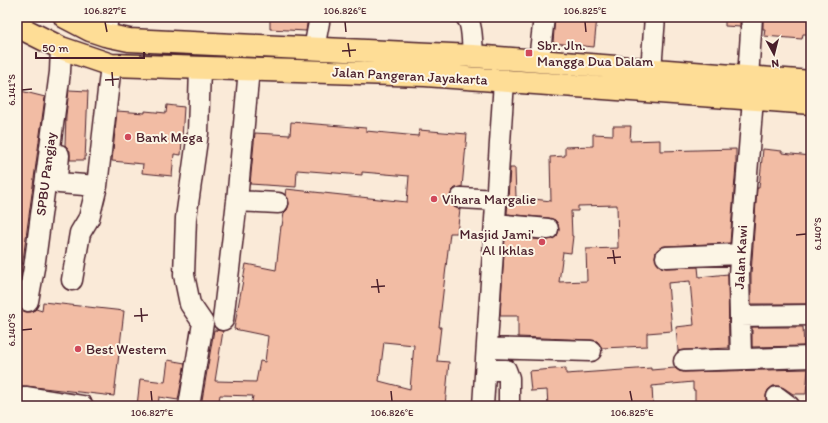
<svg xmlns="http://www.w3.org/2000/svg" width="828" height="423" font-family="Itim,sans-serif">
	<style>
		.building { fill: #f2bca4; stroke: #4a1f2b; fill-rule: evenodd }
		.lines { fill: none; stroke-linecap: round; stroke-linejoin: round }
		.minor-casing { stroke: #4a1f2b; stroke-width: 23 }
		.major-casing { stroke: #4a1f2b; stroke-width: 25 }
		.minor { stroke: #fcf5e5; stroke-width: 20 }
		.major { stroke: #fedd96; stroke-width: 22 }
		.ticks { fill: none; stroke: #4a1f2b; stroke-width: 1.5 }
		.poi-dot { fill: #d1495b; stroke: #fcf5e5; stroke-width: 1.5 }
		.labels { text-anchor: middle; dominant-baseline: central; stroke-width: 4; stroke-linejoin: round; paint-order: stroke }
		.poi-label { font-size: 14px; fill: #4a1f2b; stroke: #fcf5e5; text-anchor: start }
		.street-label { font-size: 14px; fill: #4a1f2b; stroke: #fcf5e5 }
		.neatline { fill: none; stroke: #4a1f2b; stroke-width: 1.5 }
		.ticks-label { font-size: 10px; text-anchor: middle; fill: #4a1f2b }
	</style>
	<rect width="100%" height="100%" fill="#faead8"/>
	<filter id="ink" filterUnits="userSpaceOnUse"><feTurbulence type="fractalNoise" baseFrequency=".025" numOctaves="2"/><feDisplacementMap in="SourceGraphic" scale="8" xChannelSelector="R" yChannelSelector="G"/><feConvolveMatrix kernelMatrix="1 2 1 2 8 2 1 2 1" color-interpolation-filters="sRGB"/></filter>
	<g filter="url(#ink)">
		<path class="building" d="M270,17H308L306,31L270,29Z
			M555,17H597L594,47L553,43Z
			M725,17H740V27L725,26Z
			M763,17H811V34H803L802,39L764,36L765,29H763Z
			M17,90L45,97L20,282L17,281Z
			M69,90L88,91L85,160H70V151L65,145L66,115Z
			M167,105L184,107L181,155L174,154L172,176L142,173L143,164L112,161L117,111L145,113V111L166,113Z
			M291,122L366,128V131L418,136L419,130L467,134L462,187L455,188L452,191L450,197L451,204L454,207L460,209L457,233H450L439,327H441L437,361L449,362L445,406H376L365,403V406H251L253,396L220,395L218,406H201L214,330L223,331L215,381L256,382L260,361L265,362L268,336L234,329L246,264L276,270L281,226H282L284,213L287,210L289,204L288,198L285,195L286,189L407,202L409,176L362,172V175L297,170L296,187L250,184L255,133L290,135ZM384,342L414,345L410,389L379,381Z
			M613,126H631L630,141L660,140V151L736,149V165L730,243L665,246L660,248L656,251L655,257L657,263L661,267L666,268L698,267L699,277L728,274L729,348L684,350L678,351L676,327L694,325L690,281L668,283L672,331L647,333V346L602,348L597,341L591,340L518,337V316H500L505,237L547,240L553,239L557,236L559,230L558,224L555,220L549,218L507,214L510,168H515L516,197L551,201L550,157L565,156V147L593,146V134L613,135ZM617,205L618,248L586,249L587,281L559,282L563,252L571,253L573,236H572L571,211H578V206Z
			M763,149L782,151V153L811,156V304H751V274L757,188H759Z
			M43,302L124,311L114,396L17,385V305L20,309L26,312H31L36,309L42,311Z
			M752,327H803L804,346L752,347Z
			M168,360L185,363L178,400L159,397L158,406H137L140,379L165,382Z
			M566,368V374L651,368V370L675,368L679,371L684,372L808,369L806,394H793L784,388L779,386H773L768,390L766,395V401L770,406H695V390H693V382L652,386L653,406H548L547,390L531,391L529,371Z"/>
		<g class="lines">
			<defs>
				<path id="minor" d="M466,17C473,24 472,46 473,56
					M105,35L108,17
					M314,49L320,17
					M539,60L544,17
					M651,70L655,17
					M748,78L752,17
					M59,155L57,177L59,183L97,186
					M461,198L497,200
					M237,201L278,203
					M495,224L548,229
					M666,257L740,254
					M72,280L80,233L89,218L97,186L111,65
					M28,301L34,268L60,72L61,48
					M740,316L811,315
					M223,320L237,201L249,69
					M487,348L591,351
					M741,359L739,274L753,99
					M684,361L811,357
					M486,370H506L509,378V406
					M777,397L789,406
					M23,406L24,400L27,397L83,406
					M189,406L203,323L190,304L184,275L186,218L198,133L200,68
					M483,406L504,81"/>
				<path id="major" d="M65,17L90,30L105,35L129,40L473,56L811,82
					M17,26L61,48L111,65L425,75L811,103"/>
			</defs>
			<use href="#minor" class="minor-casing"/>
			<use href="#major" class="major-casing"/>
			<use href="#minor" class="minor"/>
			<use href="#major" class="major"/>
		</g>
	</g>
	<path class="ticks" d="M105,22L107,32M345,22L346,32M585,22L586,32M348,43L350,57M342,51L356,50M112,72L113,86M105,80L119,79M22,90L32,89M796,235L806,234M613,250L615,264M607,258L621,257M377,279L379,293M371,287L385,286M141,308L142,322M134,316L148,315M22,330L32,329M151,391L152,401M391,391L392,401M630,391L632,401"/>
	<g class="poi-dot">
		<rect x="525" y="49" width="8" height="8" rx="2"/>
		<circle cx="128" cy="137" r="4"/>
		<circle cx="434" cy="199" r="4"/>
		<circle cx="542" cy="242" r="4"/>
		<circle cx="78" cy="349" r="4"/>
	</g>
	<g class="labels">
		<g class="poi-label">
			<text x="537" y="45">Sbr. Jln.<tspan x="537" dy="16">Mangga Dua Dalam</tspan></text>
			<text x="136" y="137">Bank Mega</text>
			<text x="442" y="199">Vihara Margalie</text>
			<text x="534" y="234" text-anchor="end">Masjid Jami'<tspan x="534" dy="16">Al Ikhlas</tspan></text>
			<text x="86" y="349">Best Western</text>
		</g>
		<g class="street-label">
			<text transform="translate(410 76) rotate(3)">Jalan Pangeran Jayakarta</text>
			<text transform="translate(46 174) rotate(-83)">SPBU Pangjay</text>
			<text transform="translate(741 257) rotate(-87)">Jalan Kawi</text>
		</g>
	</g>
	<rect width="828" height="423" fill="none" stroke="#fcf5e5" stroke-width="44"/>
	<g transform="translate(774 54) rotate(173)" stroke="#fcf5e5" stroke-width="3" paint-order="stroke">
	<path d="M0-3L7 15L0 10L-7 15Z" fill="#4a1f2b"/>
	<text y="-6" font-size="11" font-weight="bold" text-anchor="middle" fill="#4a1f2b">N</text>
	</g>
	<path d="M36 52v6h108v-6" fill="none" stroke="#4a1f2b" stroke-width="2"/>
	<text x="42" y="52" font-size="12" fill="#4a1f2b" stroke="#fcf5e5" stroke-width="3" paint-order="stroke">50 m</text>
	<rect x="22" y="22" width="784" height="379" class="neatline"/>
	<g class="ticks-label">
		<text x="105" y="14">106.827°E</text>
		<text x="345" y="14">106.826°E</text>
		<text x="585" y="14">106.825°E</text>
		<text transform="translate(11 90) rotate(-90)" y="4">6.141°S</text>
		<text transform="translate(817 234) rotate(-90)" y="4">6.140°S</text>
		<text transform="translate(11 330) rotate(-90)" y="4">6.140°S</text>
		<text x="152" y="416">106.827°E</text>
		<text x="392" y="416">106.826°E</text>
		<text x="632" y="416">106.825°E</text>
	</g>
</svg>
